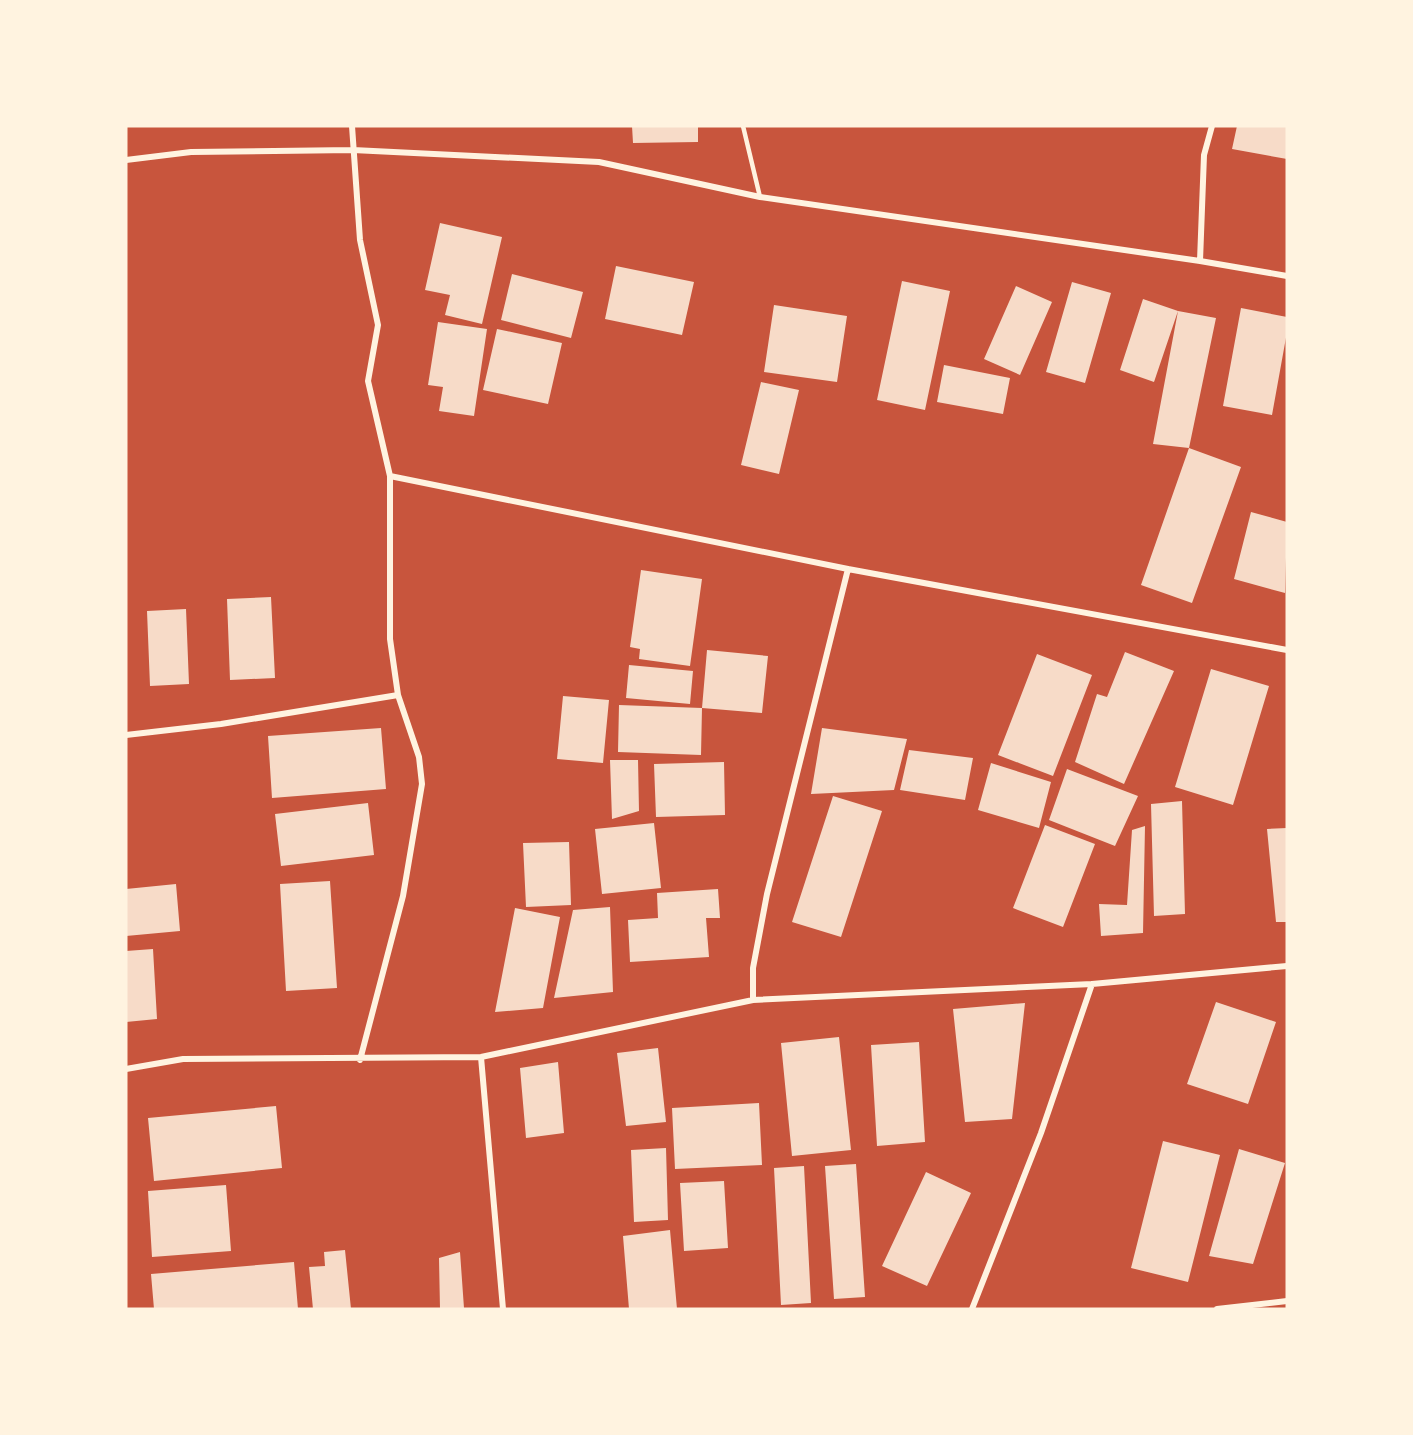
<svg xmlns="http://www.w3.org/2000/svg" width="1413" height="1435" font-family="'Space Grotesk',sans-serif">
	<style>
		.building { fill: #f7dbc8 }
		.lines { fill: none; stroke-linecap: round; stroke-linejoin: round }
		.service { stroke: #fff3e0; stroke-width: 4.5 }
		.minor { stroke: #fff3e0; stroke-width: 6 }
	</style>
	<rect width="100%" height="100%" fill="#c8553d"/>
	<path class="building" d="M632,126H698V142L633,143Z
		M1237,126H1287V159L1232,149Z
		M440,223L502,237L482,324L445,315L450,295L425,290Z
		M616,266L694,282L682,335L605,319Z
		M512,274L583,292L571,338L501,320Z
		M902,281L950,291L925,410L877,400Z
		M1072,282L1111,293L1085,383L1046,372Z
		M1016,286L1052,302L1020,375L984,359Z
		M1143,299L1178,311L1216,318L1189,448L1241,467L1192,603L1141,585L1189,448L1153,444L1178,311L1154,382L1120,370Z
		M774,305L847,316L837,382L764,372Z
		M1241,308L1287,317V332L1272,415L1223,406Z
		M438,322L487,329L474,416L439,411L443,387L428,385Z
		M497,329L562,343L548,404L483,390Z
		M944,365L1010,378L1003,414L937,402Z
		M761,382L799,390L779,474L741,465Z
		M1251,512L1287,522L1285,593L1234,579Z
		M641,570L702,579L690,666L639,659L640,649L630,647Z
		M271,597L275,678L230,680L227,599Z
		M186,609L189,684L150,686L147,611Z
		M707,650L768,656L762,713L702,708Z
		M1125,652L1174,671L1124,784L1075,762L1097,694L1107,697Z
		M1037,654L1092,675L1053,776L998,755Z
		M629,665L693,671L690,704L626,698Z
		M1211,669L1269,686L1233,805L1175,787Z
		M563,696L609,700L603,763L557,759Z
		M619,705L702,708L701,755L618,752Z
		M381,728L386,789L272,798L268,736Z
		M822,728L907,739L894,790L811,794Z
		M909,750L973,758L965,800L900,790Z
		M610,760H638L639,811L612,819Z
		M724,762L725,815L656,817L654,764Z
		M991,763L1051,782L1039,828L978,810Z
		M1067,769L1138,796L1115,846L1049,820Z
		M833,796L882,811L841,937L792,922Z
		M1182,801L1185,914L1154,916L1151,804Z
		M368,803L374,855L281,866L275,814Z
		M654,823L661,888L602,894L595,829Z
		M1045,825L1095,844L1063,927L1013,908Z
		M1145,826L1143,933L1101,936L1099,904L1127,905L1132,830Z
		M1287,828V922H1276L1267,829Z
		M569,842L571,905L526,907L523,843Z
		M330,881L337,988L286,991L280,884Z
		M176,884L180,931L126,936V889Z
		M718,889L720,918H706L709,957L630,962L628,920L658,918L657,893Z
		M610,907L613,992L554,998L573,910Z
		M515,908L560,917L543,1008L495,1012Z
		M153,949L157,1019L126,1022V951Z
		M1216,1002L1276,1022L1248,1104L1187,1084Z
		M1025,1003L1012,1119L965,1122L953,1009Z
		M839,1037L851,1150L792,1156L781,1043Z
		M919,1042L925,1142L877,1146L871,1045Z
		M658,1048L666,1122L626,1126L617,1053Z
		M558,1062L564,1133L526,1138L520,1068Z
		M759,1103L762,1165L675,1169L672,1108Z
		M276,1106L282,1168L154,1181L148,1118Z
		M1163,1141L1220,1155L1188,1282L1131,1268Z
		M666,1148L668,1220L634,1222L631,1150Z
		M1239,1149L1285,1163L1253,1264L1209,1256Z
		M856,1164L865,1297L834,1299L825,1166Z
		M804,1166L811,1303L781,1305L774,1168Z
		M926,1172L971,1193L927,1286L882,1266Z
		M724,1181L728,1248L684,1251L680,1183Z
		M226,1185L231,1251L152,1257L148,1191Z
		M670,1230L677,1309H629L623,1236Z
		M345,1250L351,1309H313L309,1267L325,1266L324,1252Z
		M460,1252L464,1308L440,1309L439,1258Z
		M294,1262L298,1309H154L151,1274Z"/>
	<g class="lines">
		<path class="service" d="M743,126L760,197"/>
		<path class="minor" d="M352,126L360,240L378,325L368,381L390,476V639L398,695L419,757L422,784L403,896L360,1060
			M126,160L191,152L353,150L599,162L760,197L1200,261L1287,276
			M1200,261L1204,155L1212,126
			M390,476L848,569L1287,650
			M126,735L221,724L398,695
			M753,1000V968L767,894L848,569
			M481,1057L503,1309
			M126,1069L183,1059L481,1057L753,1000L1092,984L1287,966
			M972,1309L1041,1133L1092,984
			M1217,1309L1287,1301"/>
	</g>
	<rect width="1413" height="1435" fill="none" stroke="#fff3e0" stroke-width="255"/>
</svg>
